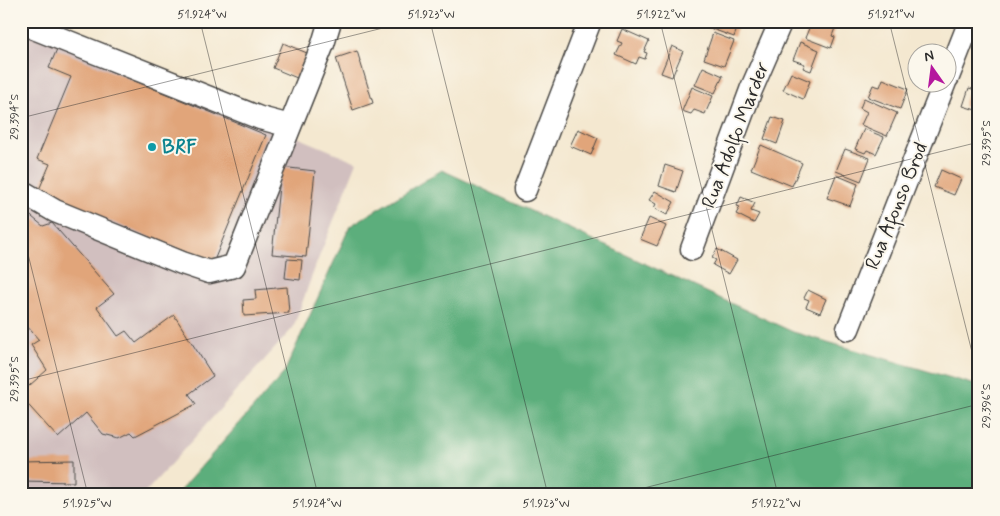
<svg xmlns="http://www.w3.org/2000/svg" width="1000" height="516" font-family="Mynerve,sans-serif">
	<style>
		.industrial { fill: #d1bfbf }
		.forest { fill: #5cae7b; stroke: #446c53 }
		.building { fill: #e1a57a }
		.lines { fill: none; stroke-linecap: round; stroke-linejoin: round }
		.minor-casing { stroke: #494744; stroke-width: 25 }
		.minor { stroke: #fff; stroke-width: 22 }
		.ticks { fill: none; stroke: #2b2b2b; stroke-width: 1; stroke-opacity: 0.45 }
		.culture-dot { fill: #0f9aa8; stroke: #fbf7ec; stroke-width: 2 }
		.labels { text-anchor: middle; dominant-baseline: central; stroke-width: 4; stroke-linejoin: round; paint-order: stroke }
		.street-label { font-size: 20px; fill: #2b2b2b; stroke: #fbf7ec }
		.culture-label { font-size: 20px; font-weight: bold; fill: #0d838f; stroke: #fbf7ec; text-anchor: start }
		.neatline { fill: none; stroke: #2b2b2b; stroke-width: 2 }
		.ticks-label { font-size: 12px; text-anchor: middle; fill: #2b2b2b }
	</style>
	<rect width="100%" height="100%" fill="#fbf7ec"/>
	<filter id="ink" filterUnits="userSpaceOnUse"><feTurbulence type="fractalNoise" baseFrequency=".02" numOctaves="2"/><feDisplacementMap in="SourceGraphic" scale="10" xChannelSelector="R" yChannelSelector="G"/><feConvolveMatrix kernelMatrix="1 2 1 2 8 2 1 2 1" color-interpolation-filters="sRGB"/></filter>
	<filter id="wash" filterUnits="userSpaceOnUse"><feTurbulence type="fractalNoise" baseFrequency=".0096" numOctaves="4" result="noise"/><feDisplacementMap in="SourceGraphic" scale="20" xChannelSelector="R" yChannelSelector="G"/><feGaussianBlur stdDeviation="1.12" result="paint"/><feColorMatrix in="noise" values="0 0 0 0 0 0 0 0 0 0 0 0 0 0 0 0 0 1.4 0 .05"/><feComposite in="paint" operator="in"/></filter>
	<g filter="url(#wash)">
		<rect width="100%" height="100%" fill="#f4e8d0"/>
		<path class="industrial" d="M21,21L357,162L317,262L293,328L143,495H21Z"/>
		<path class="forest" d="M442,170L793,332L979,386V495H176L284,373L350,226Z"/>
		<g id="blocks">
			<path class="building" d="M706,21H744L741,27L738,26L734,37L704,26Z
				M812,21H818L835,28L832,36L835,37L831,48L805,38Z
				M622,29L649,41L644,52L647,53L645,59L639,57L636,64L616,55L622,43L617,41Z
				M713,33L734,41L724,66L704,59Z
				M800,42L819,50L811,71L803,68L805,64L793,60Z
				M283,43L307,53L297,78L273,68Z
				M672,46L683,51L672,77L661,73Z
				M57,49L266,135L213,263L38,192L50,164L37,159L71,77L49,68Z
				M357,51L373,103L353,110L336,58Z
				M703,67L723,76L715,93L695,85Z
				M791,73L810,81L803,99L783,90Z
				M883,79L908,89L900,109L868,97L873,85L880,87Z
				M692,87L713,96L705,114L694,110L691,114L682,111Z
				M969,88L979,91V111L963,106Z
				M864,98L897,113L887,136L861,125L867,112L860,108Z
				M772,117L785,121L777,144L764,139Z
				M578,129L598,138L591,155L570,146Z
				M864,129L884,137L876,154L867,150L865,153L855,149Z
				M761,145L802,163L792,186L751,169Z
				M845,149L870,158L861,181L836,171Z
				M665,165L683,171L676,192L659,186Z
				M281,167L315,171L306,257L272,254Z
				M941,170L961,179L954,195L934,187Z
				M836,175L858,184L850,206L827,198Z
				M655,191L674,202L667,215L654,208L656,204L649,200Z
				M741,197L755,203L751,211L759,214L754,223L736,214L740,207L737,206Z
				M21,208L43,226L52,223L114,294L97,307L118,336L126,331L136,343L174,315L213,376L189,394L196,404L135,436L131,432L119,438L103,434L86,413L58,438L21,397V393L47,370L31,345L39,340L21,319Z
				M649,218L666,226L657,246L640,239Z
				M717,249L737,260L729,274L713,265L716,260L712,258Z
				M287,259L302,260L300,280L285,278Z
				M287,287L289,313L244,316L243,300L256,299L255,290Z
				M808,290L826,299L820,313L806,307L809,300L804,298Z
				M74,460V482L21,481V461Z"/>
		</g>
	</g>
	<g filter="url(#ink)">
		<use href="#blocks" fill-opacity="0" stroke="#494744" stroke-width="1"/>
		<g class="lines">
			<defs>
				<path id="minor" d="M21,23L260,118L290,126
					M948,77L970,21
					M525,190L590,21
					M21,191L55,211L182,263L209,272L234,266L323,44L330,21
					M692,249L751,90L781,21
					M848,329L945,82"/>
			</defs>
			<use href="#minor" class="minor-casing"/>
			<use href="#minor" class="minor"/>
		</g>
	</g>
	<path class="ticks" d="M200,21L318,495M430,21L548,495M660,21L778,495M889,21L979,380M21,118L411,21M21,226L88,495M21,381L979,142M616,495L979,404"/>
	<circle class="culture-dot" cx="152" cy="147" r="5"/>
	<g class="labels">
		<g class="street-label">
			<text transform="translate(736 135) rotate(-69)">Rua Adolfo Marder</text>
			<text transform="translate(897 206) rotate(-68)">Rua Afonso Brod</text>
		</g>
		<g class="culture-label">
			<text x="162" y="147">BRF</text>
		</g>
	</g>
	<rect width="1000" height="516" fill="none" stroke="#fbf7ec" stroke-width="55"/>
	<g transform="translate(932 68) rotate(346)"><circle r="24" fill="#fbf7ec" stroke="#a8a59f"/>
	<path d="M0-4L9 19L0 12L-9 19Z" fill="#b5179e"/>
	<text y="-8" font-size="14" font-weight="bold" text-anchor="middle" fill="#2b2b2b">N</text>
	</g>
	<rect x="28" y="28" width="944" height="460" class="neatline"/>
	<g class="ticks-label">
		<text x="202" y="18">51.924°W</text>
		<text x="431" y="18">51.923°W</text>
		<text x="661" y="18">51.922°W</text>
		<text x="891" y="18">51.921°W</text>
		<text transform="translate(14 117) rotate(-90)" y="4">29.394°S</text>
		<text transform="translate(986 143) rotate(-90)" y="4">29.395°S</text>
		<text transform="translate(14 379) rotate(-90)" y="4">29.395°S</text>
		<text transform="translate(986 406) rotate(-90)" y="4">29.396°S</text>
		<text x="87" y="507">51.925°W</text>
		<text x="317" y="507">51.924°W</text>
		<text x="546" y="507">51.923°W</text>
		<text x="776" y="507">51.922°W</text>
	</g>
</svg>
